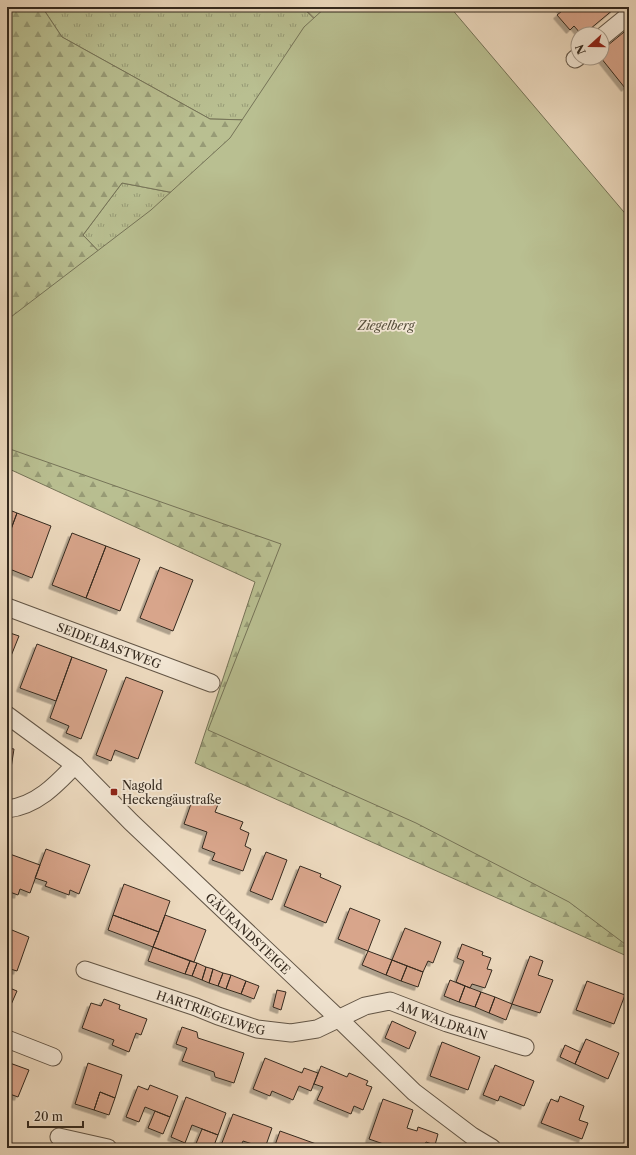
<svg xmlns="http://www.w3.org/2000/svg" width="636" height="1155" font-family="'Libre Caslon Text',serif">
	<style>
		.grass { fill: url(#grass-tufts); stroke: #767458 }
		.forest { fill: url(#forest-firs); stroke: #767458 }
		.green { fill: #b9bf91; stroke: #767458 }
		.building { fill: #d8a58b; stroke: #34291e; filter: url(#shadow) }
		.lines { fill: none; stroke-linecap: round; stroke-linejoin: round }
		.minor-casing { stroke: #625546; stroke-width: 19 }
		.minor { stroke: #f3e7d5; stroke-width: 17 }
		.poi-dot { fill: #8f2418; stroke: #f3e7d5; stroke-width: 1.5 }
		.labels { text-anchor: middle; dominant-baseline: central; stroke-width: 3.5; stroke-linejoin: round; paint-order: stroke }
		.park-label { font-size: 12px; font-style: italic; fill: #554e3b; stroke: #f3e7d5 }
		.street-label { font-size: 12px; fill: #34291e; stroke: #f3e7d5 }
		.poi-label { font-size: 12px; fill: #34291e; stroke: #f3e7d5; text-anchor: start }
	</style>
	<defs>
		<pattern id="grass-tufts" width="24" height="20" patternUnits="userSpaceOnUse"><rect width="24" height="20" fill="#b9bf91"/><path d="M3 7l-1-3M5 7V3M7 7l1-3M15 17l-1-3M17 17v-4M19 17l1-3" fill="none" stroke="#979b76"/></pattern>
		<pattern id="forest-firs" width="22" height="20" patternUnits="userSpaceOnUse"><rect width="22" height="20" fill="#b9bf91"/><path d="M5 1l3.5 6h-7zM16 11l3.5 6h-7z" fill="#979b76"/></pattern>
		<filter id="shadow"><feDropShadow dx="-3.5" dy="3.5" stdDeviation="0" flood-color="#0004"/></filter>
	</defs>
	<rect width="100%" height="100%" fill="#eddabf"/>
	<filter id="stains"><feTurbulence type="fractalNoise" baseFrequency=".005" numOctaves="4"/><feColorMatrix values="0 0 0 0 .2 0 0 0 0 .09 0 0 0 0 .02 0 0 0 .5 -.17"/></filter>
	<radialGradient id="worn" r=".72"><stop offset=".6" stop-color="#630" stop-opacity="0"/><stop offset="1" stop-color="#630" stop-opacity=".3"/></radialGradient>
	<path class="grass" d="M42,7H305L304,9L613,306L124,278L83,235L122,183L232,204L286,121L210,119L62,37Z"/>
	<path class="forest" d="M7,7H42L62,37L210,119L286,121L454,265L452,302L359,296L232,204L122,183L83,235L124,278L368,419L452,434L528,475L608,443L534,361L613,306L304,8L305,7H439L629,219V645L527,632L506,677L629,751V957L195,763L255,582L7,468Z"/>
	<path class="green" d="M326,7H450L629,218V947L569,902L416,823L208,730L281,544L7,448V320L151,210L230,138L304,27Z"/>
	<path class="building" d="M559,7H612L614,9L584,34H581L574,26L570,30L557,15L562,11Z
		M629,28V84L625,88L601,58H602V50Z
		M7,509L17,513L7,540Z
		M17,513L51,526L32,578L7,568V540Z
		M72,533L106,546L86,598L52,585Z
		M106,546L140,559L120,611L86,598Z
		M160,567L193,580L173,631L140,618Z
		M7,632L19,636L7,666Z
		M37,644L72,657L56,701L20,688Z
		M72,657L107,670L81,739L66,733L69,726L50,718Z
		M126,677L163,691L138,759L115,750L111,761L96,755Z
		M7,748L14,749L9,781L7,782Z
		M203,796L219,802L215,812L243,822L240,829L249,833L245,846L251,849L243,871L212,860L215,853L202,848L207,832L184,824L193,798L201,801Z
		M46,849L90,865L79,894L70,890L69,895L45,886L47,882L35,878Z
		M266,852L287,860L272,900L250,891Z
		M7,853L40,865L30,893L20,889L18,895L7,891Z
		M300,866L321,874L320,877L341,886L326,923L284,906Z
		M124,884L170,901L159,932L113,915Z
		M350,908L380,920L368,951L338,939Z
		M113,915L159,932L153,947L108,930Z
		M165,915L206,930L194,962L153,947Z
		M7,928L29,937L17,971L7,968Z
		M405,928L441,942L433,963L428,961L423,972L392,960Z
		M462,944L483,952L482,955L491,958L487,969L492,970L485,988L472,984L470,988L456,982L464,961L457,958Z
		M153,947L190,961L185,974L148,961Z
		M368,951L392,960L386,975L362,965Z
		M530,956L543,961L538,975L553,980L540,1013L512,1004Z
		M392,960L407,966L401,981L386,975Z
		M190,961L197,963L192,976L185,974Z
		M197,963L206,967L202,980L192,976Z
		M407,966L423,972L418,987L401,981Z
		M206,967L213,969L209,983L202,980Z
		M213,969L223,973L218,986L209,983Z
		M223,973L231,975L226,989L218,986Z
		M231,975L246,981L241,994L226,989Z
		M450,980L465,986L459,1002L444,996Z
		M246,981L259,986L254,999L241,994Z
		M587,981L625,995L614,1024L576,1010Z
		M465,986L481,992L475,1007L459,1002Z
		M7,987L17,991L10,1007L7,1006Z
		M277,990L286,992L281,1010L273,1007Z
		M481,992L495,997L489,1013L475,1007Z
		M495,997L512,1004L506,1020L489,1013Z
		M104,999L120,1005L119,1009L147,1019L141,1035L136,1033L129,1052L112,1045L114,1040L82,1028L91,1003L101,1006Z
		M392,1021L416,1032L409,1049L385,1038Z
		M182,1027L197,1032L198,1038L244,1053L234,1083L215,1077L214,1072L182,1061L187,1048L176,1044Z
		M586,1039L619,1053L608,1079L575,1064Z
		M442,1042L480,1057L468,1090L430,1076Z
		M565,1045L580,1052L575,1064L560,1057Z
		M265,1058L302,1073L304,1068L318,1073L311,1091L299,1086L293,1100L272,1091L270,1096L253,1089Z
		M7,1062L29,1070L18,1097L7,1093Z
		M88,1063L122,1075L115,1098L100,1092L94,1110L75,1104Z
		M495,1065L534,1081L524,1106L500,1096L498,1101L483,1095Z
		M321,1066L347,1077L349,1073L368,1081L366,1085L372,1087L363,1110L354,1106L351,1114L317,1100L323,1087L314,1084Z
		M150,1085L178,1096L170,1117L145,1107L139,1122L126,1117L138,1086L148,1090Z
		M100,1092L115,1098L109,1115L94,1110Z
		M560,1096L584,1106L579,1120L588,1123L582,1139L541,1123L551,1099L558,1102Z
		M186,1097L226,1113L218,1135L192,1125L185,1143L171,1137Z
		M383,1099L413,1110L407,1128L417,1131L418,1127L438,1134L435,1145L426,1142L423,1148H408L402,1146L401,1148H395L369,1139Z
		M155,1111L170,1117L163,1134L148,1128Z
		M233,1114L272,1128L265,1148L243,1141L240,1148H220Z
		M202,1129L218,1135L213,1148H201L195,1146Z
		M280,1131L319,1145V1148H274Z"/>
	<g class="lines">
		<defs>
			<g id="minor">
				<path d="M602,37L629,15"/>
				<path d="M575,59L578,57"/>
				<path id="s1" d="M7,607L211,683"/>
				<path id="s2" d="M7,715L75,765L131,822L339,1019L414,1092L472,1136L492,1148"/>
				<path d="M7,809C36,806 56,785 75,765"/>
				<path id="s3" d="M85,970L196,1007L218,1016L257,1029L291,1033L317,1029L365,1006L390,1001L447,1023L525,1047"/>
				<path d="M7,1039L53,1057"/>
				<path d="M59,1137L108,1148"/>
			</g>
		</defs>
		<use href="#minor" class="minor-casing"/>
		<use href="#minor" class="minor"/>
	</g>
	<rect class="poi-dot" x="110" y="788" width="8" height="8" rx="2"/>
	<g class="labels">
		<g class="park-label">
			<text x="386" y="325">Ziegelberg</text>
		</g>
		<g class="street-label">
			<text stroke="none"><textPath href="#s1" startOffset="109">SEIDELBASTWEG</textPath></text>
			<text stroke="none"><textPath href="#s2" startOffset="326">GÄURANDSTEIGE</textPath></text>
			<text stroke="none"><textPath href="#s3" startOffset="133">HARTRIEGELWEG</textPath></text>
			<text stroke="none"><textPath href="#s3" startOffset="377">AM WALDRAIN</textPath></text>
		</g>
		<g class="poi-label">
			<text x="122" y="785">Nagold<tspan x="122" dy="14">Heckengäustraße</tspan></text>
		</g>
	</g>
	<rect width="636" height="1155" fill="none" stroke="#eddabf" stroke-width="24"/>
	<rect x="8" y="8" width="620" height="1139" fill="none" stroke="#34291e" stroke-width="2"/>
	<rect x="12" y="12" width="612" height="1131" fill="none" stroke="#34291e"/>
	<g transform="translate(590 46) rotate(249)"><circle r="19" fill="#f3e7d5" stroke="#a79b8c"/>
	<path d="M0-3L7 15L0 10L-7 15Z" fill="#8f2418"/>
	<text y="-6" font-size="11" font-weight="bold" text-anchor="middle" fill="#34291e">N</text>
	</g>
	<path d="M28 1121v6h55v-6" fill="none" stroke="#34291e" stroke-width="2"/>
	<text x="34" y="1121" font-size="12" fill="#34291e" stroke="#f3e7d5" stroke-width="3" paint-order="stroke">20 m</text>
	<rect width="100%" height="100%" filter="url(#stains)"/>
	<rect width="100%" height="100%" fill="url(#worn)"/>
</svg>
